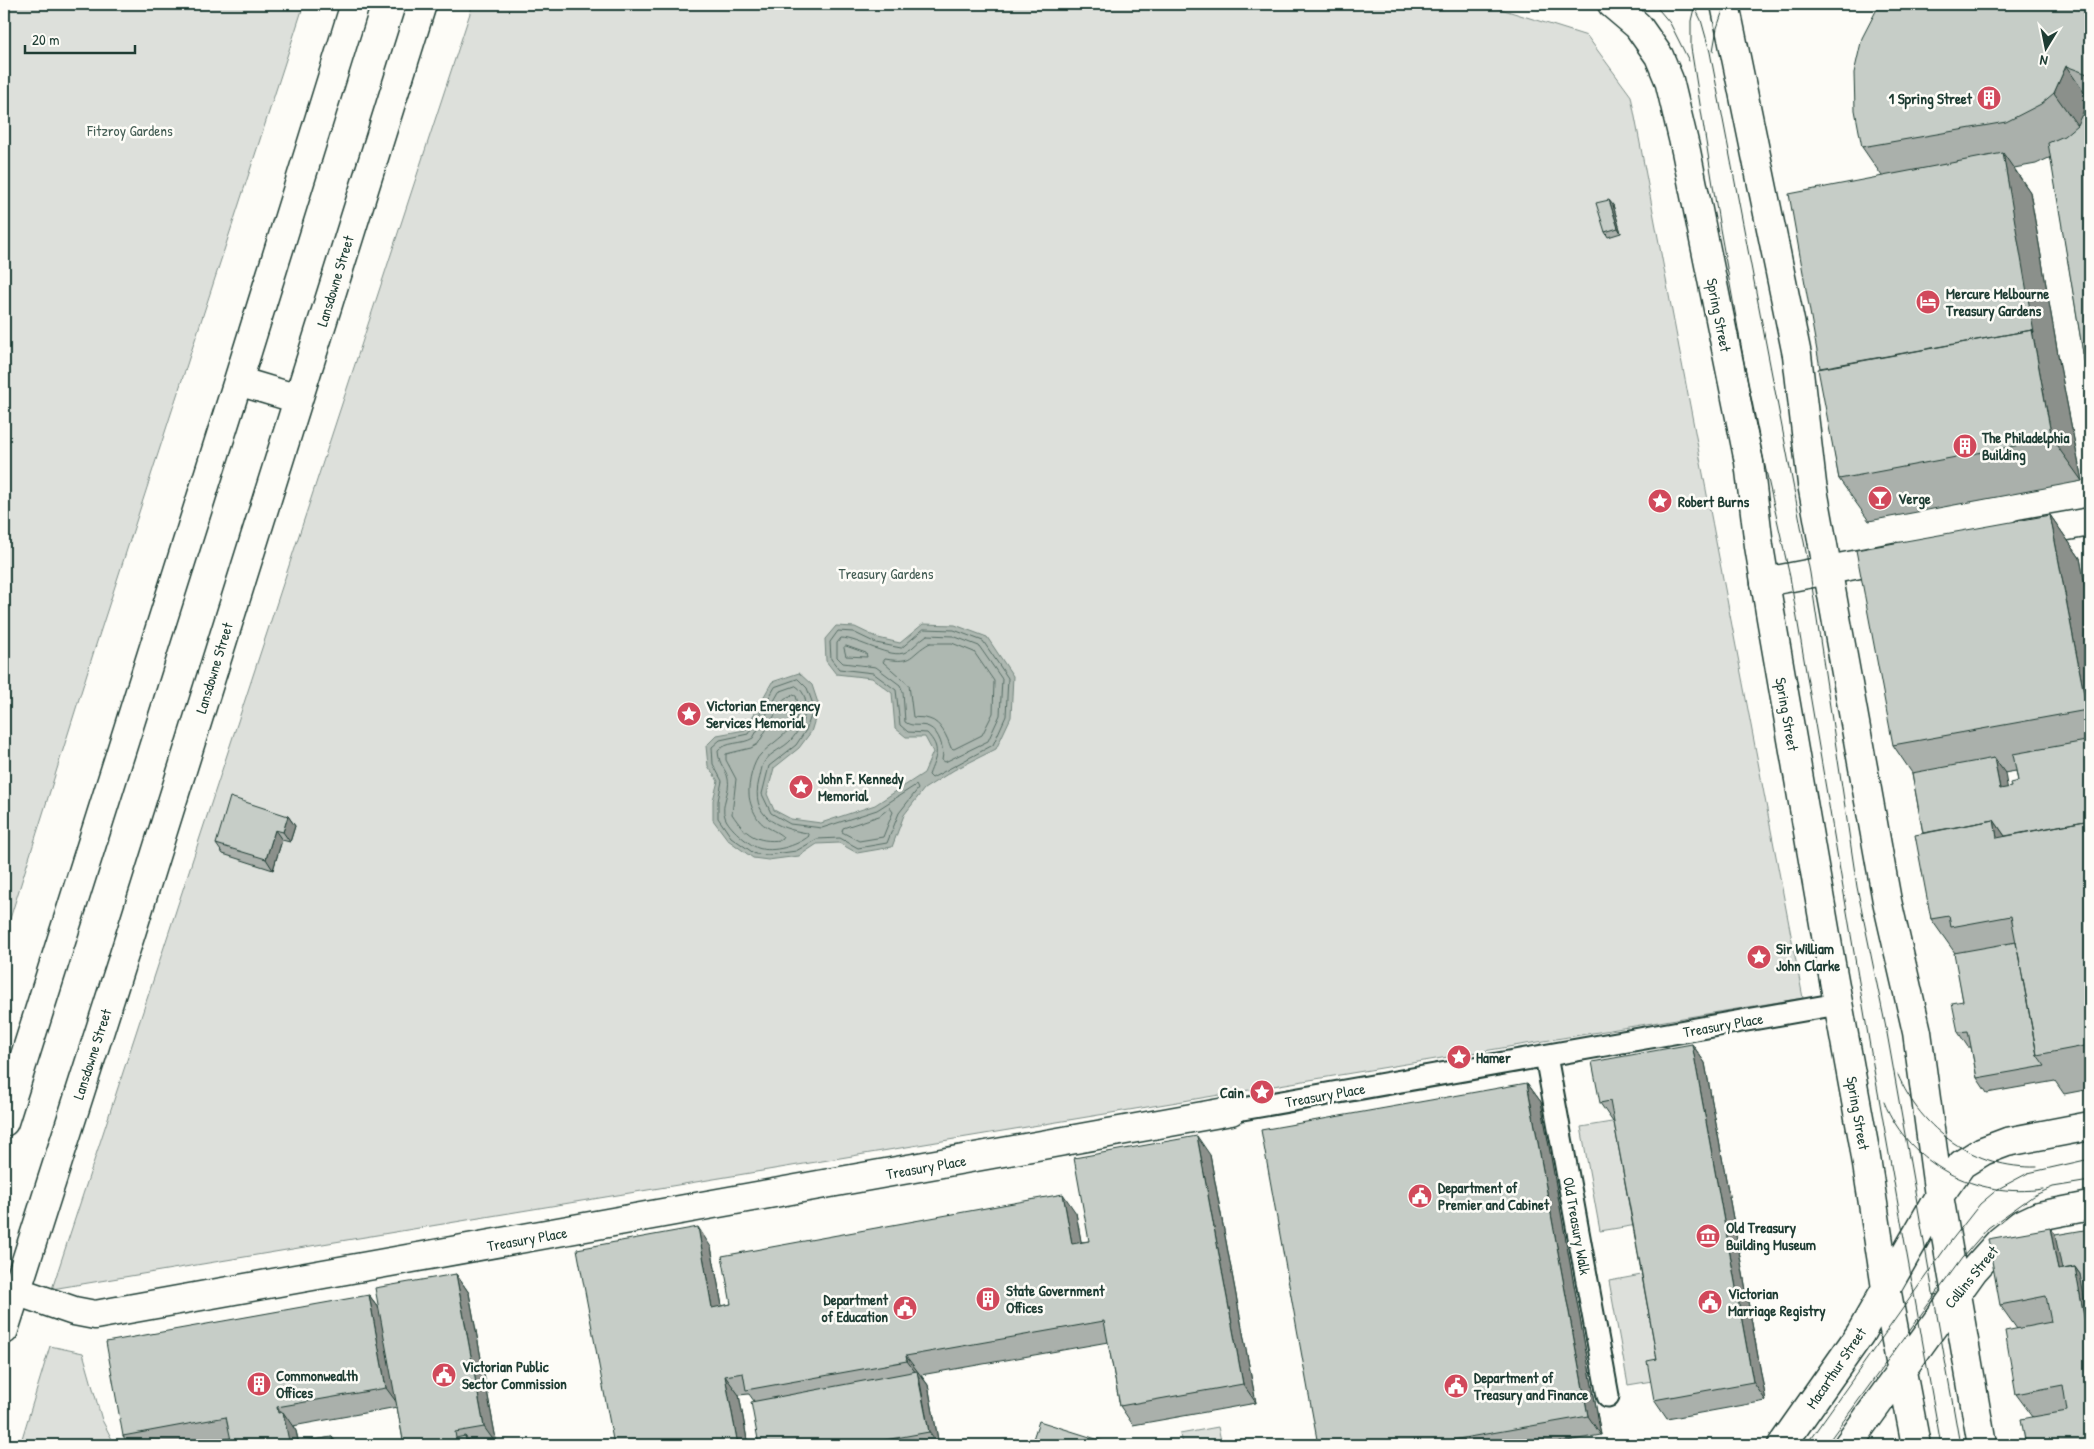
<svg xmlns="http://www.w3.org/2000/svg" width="2094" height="1449" font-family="'Patrick Hand',sans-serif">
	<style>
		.green { fill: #dde0db; stroke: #7e8e88 }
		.water { fill: #aeb8b1; stroke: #75877f }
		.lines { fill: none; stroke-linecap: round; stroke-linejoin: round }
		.shore { stroke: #586e66; stroke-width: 1 }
		.pedestrian-casing { stroke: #1f3d34; stroke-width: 25 }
		.minor-casing { stroke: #1f3d34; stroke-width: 31 }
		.tertiary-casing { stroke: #1f3d34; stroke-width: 31 }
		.primary-casing { stroke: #1f3d34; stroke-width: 31 }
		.pedestrian { stroke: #fdfcf7; stroke-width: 21 }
		.minor { stroke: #fdfcf7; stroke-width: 28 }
		.tertiary { stroke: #fdfcf7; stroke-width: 28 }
		.primary { stroke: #fdfcf7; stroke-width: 28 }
		.tram { stroke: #1f3d34; stroke-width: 1 }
		.wall { fill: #aab0ab; stroke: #1f3d34; fill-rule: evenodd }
		.shaded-wall { fill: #8b908b; stroke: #1f3d34 }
		.building { fill: #c6cdc7; stroke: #1f3d34 }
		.labels { text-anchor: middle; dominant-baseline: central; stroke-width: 5; stroke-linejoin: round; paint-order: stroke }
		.poi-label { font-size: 15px; font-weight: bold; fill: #1f3d34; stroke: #fdfcf7; text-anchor: start }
		.park-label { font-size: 15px; fill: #455e55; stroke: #fdfcf7 }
		.street-label { font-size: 15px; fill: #1f3d34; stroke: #fdfcf7 }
	</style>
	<rect width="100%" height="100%" fill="#fdfcf7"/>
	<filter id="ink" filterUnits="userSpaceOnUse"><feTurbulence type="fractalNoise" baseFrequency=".02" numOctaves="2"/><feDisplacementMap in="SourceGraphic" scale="10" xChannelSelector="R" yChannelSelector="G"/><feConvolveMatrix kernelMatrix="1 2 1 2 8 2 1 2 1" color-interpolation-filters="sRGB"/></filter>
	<g filter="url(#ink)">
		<path class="green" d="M4,4H304L94,651L4,938Z
			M473,4H1485L1587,36L1631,96L1803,998L52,1289Z
			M1624,1120L1643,1224L1600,1231L1581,1127Z
			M1652,1273L1670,1378L1628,1385L1609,1281Z
			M50,1346L83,1353L102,1420L115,1445H20Z
			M1218,1427L1222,1445H1182L1180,1434Z"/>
		<path class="water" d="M923,624L955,625L987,637L1013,676L1011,717L996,749L954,770L924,789L904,815L892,847L857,853L839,843L817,844L799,856L768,860L753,858L728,840L713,820V800L718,781L708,766L706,746L717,735L745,730L772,682L799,673L812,685L819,706L811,732L799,748L774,768L767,794L774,810L791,819L821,823L875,805L924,773L933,752L925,737H906L895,728L892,693L872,678L836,674L826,661L825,639L836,626L855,627L878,638L900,643Z"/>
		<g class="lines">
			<path class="shore" d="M924,629L954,630L983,641L1008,678L1006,716L993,745L932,778L929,775C936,756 942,749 927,733L908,732L900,725L896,690L873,673L839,669L831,659L830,642L838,631L853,632L876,643L901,648Z
				M927,635L953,636L979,646L1002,679L1000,715L988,741L945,762L942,760C945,750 939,731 929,727C921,723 913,728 905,722L903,692L900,685L876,667L843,663L837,657V643L841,638C858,638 891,660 906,652C914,648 919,640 927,635Z
				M930,643H952L974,652L994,681L993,713L982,735L954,749L951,748C947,737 941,722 929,719C924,717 918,718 913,717L909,685L883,662L885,659C915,664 908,655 930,643Z
				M846,646L866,653L867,657L846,656L844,648Z
				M798,679L807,688L814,707L806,730L796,745L769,766L762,794L771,813L790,824L822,828L877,810L916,785L918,789L899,813L887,843L858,848L840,838L817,839L796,851L768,855L755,854L731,837L718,818V801L722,781L713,764L712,747L720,740L748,734L775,687Z
				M796,686C815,698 803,727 791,740C784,748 771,752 765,761C761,766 761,774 759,780C750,816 776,828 807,833L809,836C797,846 773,853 758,848C748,844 728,827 725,817C720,805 731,791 728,779C726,768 719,766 718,751C726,741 742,745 753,738L779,692Z
				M793,695L796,696C806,726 778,737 761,754C753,761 748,784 749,794C749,802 754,813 758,819C764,828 776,830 783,837L781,840C756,843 745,834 732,814L736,779L726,760V754L751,748L758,744L784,699Z
				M890,808L893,812L883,837L859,841L842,832L843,828L879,816Z"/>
			<defs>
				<path id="pedestrian" d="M1546,1056L1608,1396
					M1231,1111L1838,1004"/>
				<path id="minor" d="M2022,534L2090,522
					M1765,582L1896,557
					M16,1291L74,1311L95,1315L1231,1111"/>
				<path id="tertiary" d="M1612,4L1638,26L1659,56L1669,80L1686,151L1749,462L1759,546L1771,618L1831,964L1864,1145L1886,1288L1916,1445
					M1725,4L1797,355L1812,484L1821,534L1887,901L1917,1032L1939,1196L1982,1445
					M1782,1445L1860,1334L1939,1196L1962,1164L1983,1151L2007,1142L2090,1126
					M1848,1445L1973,1271L2000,1241L2020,1225L2039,1216L2090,1206"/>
				<path id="primary" d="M238,381L298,399
					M4,1122L238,381L355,4
					M4,1330L131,933L422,4"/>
			</defs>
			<use href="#pedestrian" class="pedestrian-casing"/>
			<use href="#minor" class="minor-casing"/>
			<use href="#tertiary" class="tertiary-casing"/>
			<use href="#primary" class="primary-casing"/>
			<use href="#pedestrian" class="pedestrian"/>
			<use href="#minor" class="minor"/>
			<use href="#tertiary" class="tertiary"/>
			<use href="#primary" class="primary"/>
			<path class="tram" d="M1654,4L1670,23L1689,61
				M1693,4L1701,20L1710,52L1810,573L1857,887L1887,1033L1960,1445
				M1695,4L1691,21V48L1720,229L1754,417L1790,577L1874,1070L1941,1445
				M1713,51L1717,28L1725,4
				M1898,1075C1921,1130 1975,1169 2037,1167
				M1884,1102C1910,1165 1976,1199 2043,1189
				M1806,1445L1947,1246L1980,1204L1998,1189L2028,1173L2090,1159
				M1826,1445L1962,1258L1988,1228L2033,1196L2053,1187L2090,1181"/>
		</g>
		<path class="wall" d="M2090,4V377L2086,371L2051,157L2036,164L2014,168L2030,192L2061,372L2082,481L1869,521L1839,479L1820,368L1882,176L1862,147Z
			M1613,205L1621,233L1608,237L1605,232Z
			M2050,515L2080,558L2090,612V1089L2064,1094L2055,1081L1987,1093L1977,1078L1971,1047H1968L1958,1032L1963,1001L1955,953L1931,919L1923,833L1912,773L1893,745ZM2016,771L2018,781L2011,787L2007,788L2004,773Z
			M288,816L295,826L290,842L282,840L273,870L223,854L216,844Z
			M1692,1044L1705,1063L1766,1401L1667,1419L1654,1400L1657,1359L1614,1122H1613L1600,1103Z
			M1527,1083L1541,1102L1601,1435L1544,1445H1318Z
			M1210,1155L1256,1403L1133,1425L1120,1406L1108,1342L921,1375L928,1385L939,1445H759L754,1401L749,1394L739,1395L748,1445H614L711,1247L722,1306L731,1304L1076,1213L1081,1242L1089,1241Z
			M2050,1228L2055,1235L2090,1445L2033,1417L2016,1394L2017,1329L2000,1305Z
			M456,1274L469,1293L497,1445H404L397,1407L293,1426L296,1431L299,1443L332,1437L338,1445H232L230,1438L188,1445H129L123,1436L369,1295L379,1308Z"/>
		<path class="shaded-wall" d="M2066,66L2090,101L2084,135L2054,93Z
			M2003,153L2030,192L2061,372L2082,481L2052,439L2032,330Z
			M1609,200L1613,205L1621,233L1618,228Z
			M2050,515L2080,558L2090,612V715L2087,710Z
			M2086,741L2090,747V765Z
			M1994,758L2005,773L2010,804L2000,789Z
			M288,816L295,826L290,842L283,832Z
			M1994,820L2021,860L1997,838Z
			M275,830L282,840L273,870L266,859Z
			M1692,1044L1705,1063L1766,1401L1753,1382Z
			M1527,1083L1541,1102L1601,1435L1588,1416Z
			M1197,1136L1210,1155L1256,1403L1243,1384Z
			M1063,1194L1076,1213L1085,1263L1072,1244Z
			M698,1227L711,1247L726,1327L712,1308Z
			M2050,1228L2069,1254L2073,1275L2058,1270Z
			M2075,1267L2090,1288V1350Z
			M456,1274L469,1293L497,1445L484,1427Z
			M369,1295L383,1314L400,1407L386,1388Z
			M906,1356L928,1385L939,1445H938L929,1432L919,1377L907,1361Z
			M725,1376L739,1395L748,1445H738Z
			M277,1407L284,1417L283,1412L296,1431L299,1445H292L289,1441L278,1413Z
			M465,1436L472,1445H467Z
			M332,1437L338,1445H333Z"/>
		<path class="building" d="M1881,4H2090V75L2066,66L2054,93L2041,104L2006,122L1862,147L1855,110L1854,73L1862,38L1878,7Z
			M2089,99H2090V370L2086,371L2048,143L2064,136L2077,125Z
			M2003,153L2034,333L2032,330L1820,368L1789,194Z
			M1609,200L1618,228L1605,232L1596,203Z
			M2032,330L2052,439L1839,479L1818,369Z
			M2050,515L2087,710L1893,745L1856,550Z
			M2086,741L2090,765V820L2005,836L1994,820L1923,833L1912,773L1994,758L2000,789L2011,787L2010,783L2018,781L2013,754Z
			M230,797L288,816L283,832L275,830L266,859L216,844Z
			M1994,820L1997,838L2090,820V1045L2037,1055L2011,916L1951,927L1949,916L1931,919L1915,835Z
			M2016,942L2037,1055L2045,1066L1977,1078L1968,1031L1958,1032L1952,1003L1963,1001L1954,953Z
			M1692,1044L1753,1382L1654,1400L1647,1361L1657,1359L1634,1230L1610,1101L1600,1103L1592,1062Z
			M1527,1083L1588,1416L1424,1445H1318L1261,1130Z
			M1197,1136L1243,1384L1120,1406L1104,1321L906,1356L907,1361L746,1390L743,1373L725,1376L738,1445H614L577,1249L698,1227L712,1308L731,1304L722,1256L1063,1194L1072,1244L1089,1241L1074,1158Z
			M2050,1228L2058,1270L2075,1267L2090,1350V1445H2026L2021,1419L2067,1411L2063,1385L2016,1394L2005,1331L2051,1322L2046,1296L2000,1305L1988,1239Z
			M2090,1229V1330L2080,1274L2075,1267L2062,1269L2055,1235Z
			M456,1274L484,1427L455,1432L456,1438L465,1436L467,1445H404L375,1288Z
			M369,1295L386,1388L277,1407L278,1413L283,1412L289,1441L284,1442V1445H232L226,1417L123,1436L106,1342Z
			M917,1371L929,1432L863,1444V1445H759L751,1402Z
			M1039,1421L1109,1443L1108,1445H1031Z
			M332,1437L333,1445H285Z"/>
	</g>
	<defs>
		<symbol id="building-disc" viewBox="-11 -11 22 22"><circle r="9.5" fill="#d1495b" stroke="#fdfcf7"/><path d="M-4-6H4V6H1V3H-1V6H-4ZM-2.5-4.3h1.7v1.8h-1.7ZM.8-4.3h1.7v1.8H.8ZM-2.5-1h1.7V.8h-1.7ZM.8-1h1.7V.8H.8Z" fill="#fff"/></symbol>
		<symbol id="hotel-disc" viewBox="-11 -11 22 22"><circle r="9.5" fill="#d1495b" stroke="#fdfcf7"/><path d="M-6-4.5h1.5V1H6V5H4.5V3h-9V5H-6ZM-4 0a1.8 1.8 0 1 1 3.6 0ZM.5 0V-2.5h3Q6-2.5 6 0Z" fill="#fff"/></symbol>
		<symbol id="bar-disc" viewBox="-11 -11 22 22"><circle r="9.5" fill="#d1495b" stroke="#fdfcf7"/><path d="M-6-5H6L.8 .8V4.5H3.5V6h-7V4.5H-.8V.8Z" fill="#fff"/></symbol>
		<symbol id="sight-disc" viewBox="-11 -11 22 22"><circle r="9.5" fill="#d1495b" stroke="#fdfcf7"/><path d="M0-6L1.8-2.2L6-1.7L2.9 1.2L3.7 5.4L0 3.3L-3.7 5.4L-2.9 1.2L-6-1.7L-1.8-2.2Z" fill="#fff"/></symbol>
		<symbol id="civic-disc" viewBox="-11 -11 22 22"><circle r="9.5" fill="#d1495b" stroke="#fdfcf7"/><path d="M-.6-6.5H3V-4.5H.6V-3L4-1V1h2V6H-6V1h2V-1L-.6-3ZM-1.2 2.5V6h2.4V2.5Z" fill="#fff"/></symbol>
		<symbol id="museum-disc" viewBox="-11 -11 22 22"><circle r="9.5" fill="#d1495b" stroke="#fdfcf7"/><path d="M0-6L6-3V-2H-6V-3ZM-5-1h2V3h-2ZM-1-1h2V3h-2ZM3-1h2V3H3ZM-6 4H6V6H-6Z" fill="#fff"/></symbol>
	</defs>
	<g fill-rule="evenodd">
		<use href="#building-disc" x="1975" y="84" width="28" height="28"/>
		<use href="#hotel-disc" x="1914" y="288" width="28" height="28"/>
		<use href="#building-disc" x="1951" y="432" width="28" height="28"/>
		<use href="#bar-disc" x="1866" y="484" width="28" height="28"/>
		<use href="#sight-disc" x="1646" y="487" width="28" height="28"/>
		<use href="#sight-disc" x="675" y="700" width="28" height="28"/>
		<use href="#sight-disc" x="787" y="773" width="28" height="28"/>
		<use href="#sight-disc" x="1745" y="943" width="28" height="28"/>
		<use href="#sight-disc" x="1445" y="1043" width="28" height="28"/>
		<use href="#sight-disc" x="1248" y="1078" width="28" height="28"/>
		<use href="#civic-disc" x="1406" y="1182" width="28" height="28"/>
		<use href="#museum-disc" x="1694" y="1222" width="28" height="28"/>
		<use href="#building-disc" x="974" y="1285" width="28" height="28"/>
		<use href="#civic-disc" x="1696" y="1288" width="28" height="28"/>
		<use href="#civic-disc" x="891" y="1294" width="28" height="28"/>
		<use href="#civic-disc" x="430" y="1361" width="28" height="28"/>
		<use href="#building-disc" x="245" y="1370" width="28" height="28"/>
		<use href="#civic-disc" x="1442" y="1372" width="28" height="28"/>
	</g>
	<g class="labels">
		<g class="poi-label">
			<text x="1972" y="98" text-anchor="end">1 Spring Street</text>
			<text x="1946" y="293">Mercure Melbourne<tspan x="1946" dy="17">Treasury Gardens</tspan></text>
			<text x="1982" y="437">The Philadelphia<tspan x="1982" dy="17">Building</tspan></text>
			<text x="1898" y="498">Verge</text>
			<text x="1678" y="501">Robert Burns</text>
			<text x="706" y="705">Victorian Emergency<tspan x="706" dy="17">Services Memorial</tspan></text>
			<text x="818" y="778">John F. Kennedy<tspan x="818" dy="17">Memorial</tspan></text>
			<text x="1776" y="948">Sir William<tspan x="1776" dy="17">John Clarke</tspan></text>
			<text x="1476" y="1057">Hamer</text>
			<text x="1244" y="1092" text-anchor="end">Cain</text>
			<text x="1438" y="1187">Department of<tspan x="1438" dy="17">Premier and Cabinet</tspan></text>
			<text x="1726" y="1227">Old Treasury<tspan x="1726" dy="17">Building Museum</tspan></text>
			<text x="1006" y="1290">State Government<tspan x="1006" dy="17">Offices</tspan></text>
			<text x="1728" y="1293">Victorian<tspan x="1728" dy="17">Marriage Registry</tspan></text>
			<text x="888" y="1299" text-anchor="end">Department<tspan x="888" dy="17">of Education</tspan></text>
			<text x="462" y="1366">Victorian Public<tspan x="462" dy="17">Sector Commission</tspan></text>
			<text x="276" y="1375">Commonwealth<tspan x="276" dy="17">Offices</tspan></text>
			<text x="1474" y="1377">Department of<tspan x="1474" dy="17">Treasury and Finance</tspan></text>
		</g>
		<g class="park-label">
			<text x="130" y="130">Fitzroy Gardens</text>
			<text x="886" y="573">Treasury Gardens</text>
		</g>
		<g class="street-label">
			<text transform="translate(335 281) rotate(-73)">Lansdowne Street</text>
			<text transform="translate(1719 315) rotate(79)">Spring Street</text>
			<text transform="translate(214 668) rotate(-73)">Lansdowne Street</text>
			<text transform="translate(1787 714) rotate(80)">Spring Street</text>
			<text transform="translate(1723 1025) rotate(-10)">Treasury Place</text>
			<text transform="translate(92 1054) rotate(-72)">Lansdowne Street</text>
			<text transform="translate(1325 1095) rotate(-10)">Treasury Place</text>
			<text transform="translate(1858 1113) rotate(80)">Spring Street</text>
			<text transform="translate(926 1167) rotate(-10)">Treasury Place</text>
			<text transform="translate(1577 1226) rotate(80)">Old Treasury Walk</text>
			<text transform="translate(527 1239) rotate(-10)">Treasury Place</text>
			<text transform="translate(1971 1277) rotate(-51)">Collins Street</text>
			<text transform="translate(1836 1368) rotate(-56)">Macarthur Street</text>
		</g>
	</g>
	<rect width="2094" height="1449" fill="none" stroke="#fdfcf7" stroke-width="20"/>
	<rect x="10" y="10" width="2074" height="1429" fill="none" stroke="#1f3d34" stroke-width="2" filter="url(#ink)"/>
	<g transform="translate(2046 48) rotate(190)" stroke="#fdfcf7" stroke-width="4" paint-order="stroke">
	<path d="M0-4L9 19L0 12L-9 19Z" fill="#1f3d34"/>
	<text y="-8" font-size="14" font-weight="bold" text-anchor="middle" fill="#1f3d34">N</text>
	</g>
	<path d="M25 45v8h110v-8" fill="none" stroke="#1f3d34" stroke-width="2.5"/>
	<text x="32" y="45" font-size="15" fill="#1f3d34" stroke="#fdfcf7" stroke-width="4" paint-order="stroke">20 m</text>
</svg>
